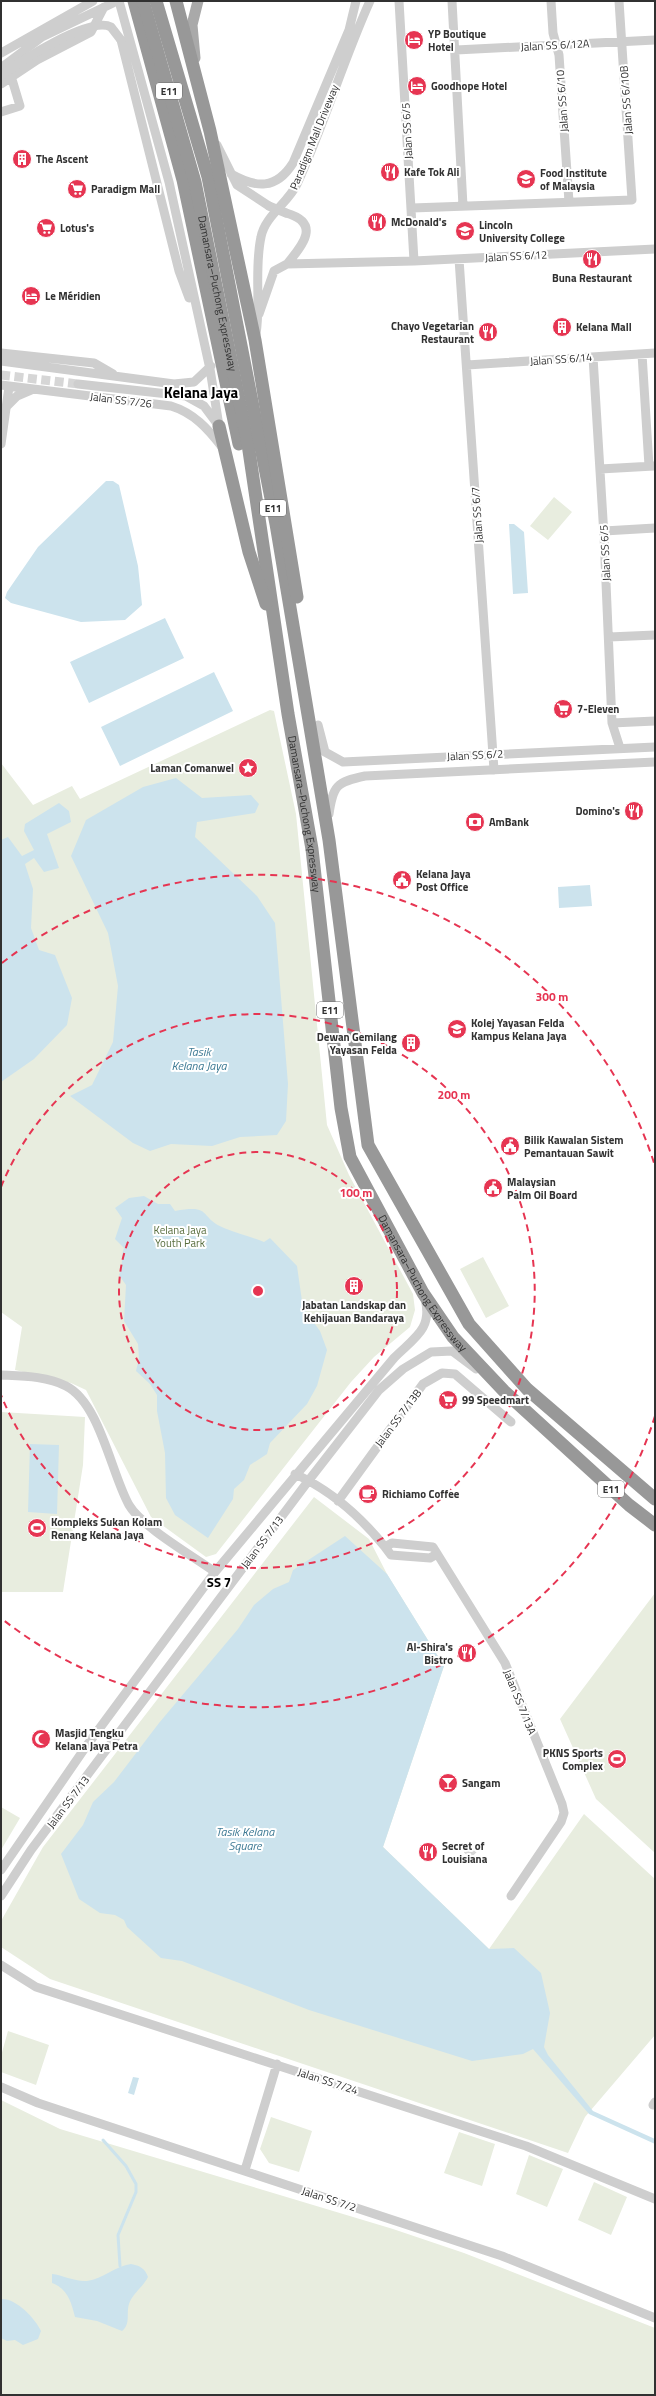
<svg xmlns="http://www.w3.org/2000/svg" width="656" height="2396" font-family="'Titillium Web',sans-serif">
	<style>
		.green { fill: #e8eddf }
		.water { fill: #cce3ed }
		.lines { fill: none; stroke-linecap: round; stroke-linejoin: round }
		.stream { stroke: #cce3ed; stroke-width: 3 }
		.minor-tunnel { stroke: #d6d6d6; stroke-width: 9; stroke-dasharray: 9 4.5; stroke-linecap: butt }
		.minor { stroke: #cecece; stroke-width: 9 }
		.major { stroke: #a9a9a9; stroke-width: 11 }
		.highway { stroke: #989898; stroke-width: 13 }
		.minor-bridge { stroke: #cecece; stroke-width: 9 }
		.ring { fill: none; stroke: #e63552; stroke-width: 2; stroke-dasharray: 7 5 }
		.labels { text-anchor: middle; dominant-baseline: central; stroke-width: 4; stroke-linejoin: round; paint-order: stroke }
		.shield { fill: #fff; stroke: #6f6f6f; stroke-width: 1 }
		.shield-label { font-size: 10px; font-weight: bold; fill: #313131 }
		.poi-label { font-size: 11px; font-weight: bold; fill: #313131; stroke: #fff; text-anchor: start }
		.street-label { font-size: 11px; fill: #313131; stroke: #fff }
		.park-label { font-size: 11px; fill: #586d3d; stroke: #fff }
		.water-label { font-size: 12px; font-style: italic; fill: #3e7a94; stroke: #fff }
		.quarter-label { font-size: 13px; font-weight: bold; fill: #000; stroke: #fff }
		.district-label { font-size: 15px; font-weight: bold; fill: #000; stroke: #fff }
		.centre { fill: #e63552; stroke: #fff; stroke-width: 2 }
		.ring-label { font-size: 12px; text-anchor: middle; font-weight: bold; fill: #e63552; stroke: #fff; stroke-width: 4; stroke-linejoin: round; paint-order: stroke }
	</style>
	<rect width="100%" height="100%" fill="#fff"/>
	<path class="green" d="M554,497L572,512L548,540L530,526Z
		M270,710L274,711L296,814L327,1125L349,1175L413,1294L415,1310L410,1327L374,1357L351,1382L216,1554L206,1557L151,1517L86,1390L71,1383L15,1370L22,1327L1,1312V763L33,805L72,786L80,799Z
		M483,1257L509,1306L486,1318L460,1269Z
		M1,1412L85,1417L83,1465L63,1592H1Z
		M314,1497L369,1539L387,1574L444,1666L383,1847L489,1949L584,1814L655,1879V2035L585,2117L568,2153L50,1979L1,1947V1921L43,1847Z
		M655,1593V1853L596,1799L560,1719Z
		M1,1807L20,1818L1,1850Z
		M8,2031L49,2045L36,2085L1,2072V2056Z
		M1,2100L60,2129L393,2229L464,2253L655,2328V2395H1Z
		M271,2117L312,2131L299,2172L269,2163L260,2149Z
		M459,2132L495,2144L482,2186L444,2173Z
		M529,2155L563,2169L547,2207L516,2194Z
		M594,2182L627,2197L611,2235L578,2220Z"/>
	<path class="water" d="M106,481H113L119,485L138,566L142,605L125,620L81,622L11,603L5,598L7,592L38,547Z
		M509,524H514L524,532L528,593L513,594Z
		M165,618L184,658L89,703L70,662Z
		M214,672L233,711L120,766L101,727Z
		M176,778L202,798L251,795L259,804L255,813L197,822L195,837L257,896L275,923L288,1084L286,1121L277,1135L240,1137L212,1146L171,1144L150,1151L133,1143L70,1096L92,1085L113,1042L118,986L108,933L71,856L86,820L143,787Z
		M59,803L69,811L71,822L47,834L59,868L44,872L34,858L25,864L33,889L31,928L39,950L55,955L72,998L67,1025L34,1059L1,1082V840L8,837L22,856L34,850L24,831L25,824Z
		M590,885L592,906L559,908L558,887Z
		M144,1196L158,1204H170L175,1211C213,1204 198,1217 224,1228C237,1233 251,1237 264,1242L270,1238L297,1266L303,1308L320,1331L327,1350L317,1386L307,1404L270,1443L267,1454L250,1465L244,1480L234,1489L233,1499L208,1538L175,1515L166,1498L165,1453L157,1411V1395L150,1384L136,1371L139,1358L138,1344L124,1321L126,1285L119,1275C124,1264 120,1258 124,1248L115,1239L122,1218L115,1208L129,1198Z
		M30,1444L59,1445L57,1514L28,1512Z
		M345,1536L387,1574L444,1666L383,1847L489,1949L514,1948L541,1973L550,2013L544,2047L548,2055L593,2111L655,2139V2144L589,2114L533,2049L523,2054L472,2061L309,2010L182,1961L161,1958L127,1927L124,1920L115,1915L100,1913L79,1899L61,1854L83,1825L93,1802L114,1782L159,1723L238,1629L254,1605L273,1589L289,1582L293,1570Z
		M133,2077L139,2078L134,2095L128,2093Z
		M131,2264C140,2266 145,2268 148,2277C143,2287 133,2293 129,2304C126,2314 131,2324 122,2331L97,2321L75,2317C71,2302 68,2289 52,2283V2274C63,2275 75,2282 87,2281C103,2279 115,2266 131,2264Z
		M1,2299C16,2298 35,2318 41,2331L38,2339L23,2345L15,2340L7,2341L1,2338Z"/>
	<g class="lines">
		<path class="stream" d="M103,2140L126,2166L136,2184V2192L118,2235L120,2266"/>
		<path class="minor-tunnel" d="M1,375L78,384
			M467,1849L474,1856"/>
		<path class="minor" d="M119,1L169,182L210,369L219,426
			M399,1L414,261
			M452,1L463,206
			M551,1L553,33L559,55L569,202
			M121,40L179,271L189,298
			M456,50L655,40
			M1,53L93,1
			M1,68L42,37L113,3
			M1,84L37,60L91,32L104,7
			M1,112L20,106L11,76
			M217,145L237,185L269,206
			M231,174C256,188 276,190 293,163L349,30L356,1
			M412,208L632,200L619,1
			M286,213C322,223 302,246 287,264
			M459,259L494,770
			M259,314L274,271L287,264L414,261L655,249
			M256,334C261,302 254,269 261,237C265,216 288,203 297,184C324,125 343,61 370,1
			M1,353L94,363L113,374
			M642,354L649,466
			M593,357L604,536L612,723L620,748
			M1,361L174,384L194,382L211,366
			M467,365L655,353
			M78,384L186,396L204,406L219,426
			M1,385L171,406C194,413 208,429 222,447
			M6,407L17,396L31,390
			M1,444L9,387
			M600,469L654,466
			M604,531L655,528
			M609,637L655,635
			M612,723L655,721
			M318,725L325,752L343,762L655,747
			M329,814C333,786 336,782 365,776L655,762
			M1,1375C22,1376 47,1376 66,1386C100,1403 111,1473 129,1505C142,1527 193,1556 215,1572
			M295,1474C330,1490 361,1517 385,1547
			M338,1501L423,1384L442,1373L455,1374L511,1422
			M437,1554L430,1558L391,1555L385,1547L392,1543L433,1547L505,1663L562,1804L564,1813L561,1822L511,1896
			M1,1870L85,1748L215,1572L394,1358C414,1338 433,1329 425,1299
			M1,1896L31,1850L309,1480L379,1390L403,1369L431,1352L452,1351L476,1369
			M1,1965L36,1987L526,2146L655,2199
			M1,2087L38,2103L502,2256L655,2318
			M653,2105L655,2102
			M245,2170L277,2064"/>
		<path class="major" d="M195,58L192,25L198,1"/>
		<g class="highway">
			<path d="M134,1L183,180L239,444"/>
			<path id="s1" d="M143,1L195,182L248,444L288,714L312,849L341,1108L350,1157L423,1293L453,1337L504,1391L629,1505L655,1525"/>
			<path d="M156,1L208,177L276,524L329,840L368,1145L469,1324L527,1389L655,1499"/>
			<path d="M176,1L210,131L255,340L297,597"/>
			<path d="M219,426L249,552L266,604"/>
		</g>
		<path class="minor-bridge" d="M1,76C20,61 90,16 111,27L121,40
			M269,206L286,213"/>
	</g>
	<g class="ring">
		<circle cx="258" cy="1291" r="139"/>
		<path d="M1 1187A277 277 0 1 1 1 1395"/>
		<path d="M655 1416A416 416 0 0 1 2 1619M2 963A416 416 0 0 1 655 1166"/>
	</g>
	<defs>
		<symbol id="hotel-disc" viewBox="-11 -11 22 22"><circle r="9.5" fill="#e63552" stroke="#fff"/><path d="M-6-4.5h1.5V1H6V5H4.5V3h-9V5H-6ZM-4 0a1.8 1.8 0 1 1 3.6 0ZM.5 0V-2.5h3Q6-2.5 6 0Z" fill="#fff"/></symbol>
		<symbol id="building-disc" viewBox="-11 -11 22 22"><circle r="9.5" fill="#e63552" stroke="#fff"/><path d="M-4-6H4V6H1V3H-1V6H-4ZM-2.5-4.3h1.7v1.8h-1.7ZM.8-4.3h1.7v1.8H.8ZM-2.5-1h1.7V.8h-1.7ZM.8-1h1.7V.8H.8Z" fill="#fff"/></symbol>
		<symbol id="restaurant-disc" viewBox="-11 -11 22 22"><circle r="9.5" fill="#e63552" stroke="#fff"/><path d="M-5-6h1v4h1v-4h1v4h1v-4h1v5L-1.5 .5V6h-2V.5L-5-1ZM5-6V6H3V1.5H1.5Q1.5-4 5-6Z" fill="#fff"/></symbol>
		<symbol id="university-disc" viewBox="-11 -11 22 22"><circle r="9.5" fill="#e63552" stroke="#fff"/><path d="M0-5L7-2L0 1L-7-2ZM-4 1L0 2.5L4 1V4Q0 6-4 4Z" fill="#fff"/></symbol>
		<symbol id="supermarket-disc" viewBox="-11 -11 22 22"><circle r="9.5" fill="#e63552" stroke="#fff"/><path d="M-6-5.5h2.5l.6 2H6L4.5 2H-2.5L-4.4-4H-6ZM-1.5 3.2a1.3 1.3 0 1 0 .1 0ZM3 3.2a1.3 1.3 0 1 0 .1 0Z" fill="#fff"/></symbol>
		<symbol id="sight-disc" viewBox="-11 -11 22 22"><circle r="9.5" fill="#e63552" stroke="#fff"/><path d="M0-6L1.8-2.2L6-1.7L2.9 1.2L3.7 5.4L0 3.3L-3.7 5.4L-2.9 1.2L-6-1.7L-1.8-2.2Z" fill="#fff"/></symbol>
		<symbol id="bank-disc" viewBox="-11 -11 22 22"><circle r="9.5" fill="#e63552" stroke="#fff"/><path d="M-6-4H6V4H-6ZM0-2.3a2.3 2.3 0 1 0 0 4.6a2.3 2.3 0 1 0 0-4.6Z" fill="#fff"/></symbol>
		<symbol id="civic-disc" viewBox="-11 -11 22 22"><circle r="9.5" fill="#e63552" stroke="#fff"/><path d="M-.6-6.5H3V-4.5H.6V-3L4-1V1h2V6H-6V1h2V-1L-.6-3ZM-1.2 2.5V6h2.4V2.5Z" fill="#fff"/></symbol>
		<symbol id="cafe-disc" viewBox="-11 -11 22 22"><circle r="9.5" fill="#e63552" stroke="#fff"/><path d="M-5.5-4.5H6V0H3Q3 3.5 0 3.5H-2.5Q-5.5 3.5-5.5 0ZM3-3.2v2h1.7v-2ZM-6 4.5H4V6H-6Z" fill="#fff"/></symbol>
		<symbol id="stadium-disc" viewBox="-11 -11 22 22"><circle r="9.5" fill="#e63552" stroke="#fff"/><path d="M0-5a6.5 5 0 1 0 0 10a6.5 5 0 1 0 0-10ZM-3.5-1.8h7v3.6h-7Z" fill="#fff"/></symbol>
		<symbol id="mosque-disc" viewBox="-11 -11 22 22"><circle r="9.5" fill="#e63552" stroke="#fff"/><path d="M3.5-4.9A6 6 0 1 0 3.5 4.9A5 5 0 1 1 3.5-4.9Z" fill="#fff"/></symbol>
		<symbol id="bar-disc" viewBox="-11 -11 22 22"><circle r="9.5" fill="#e63552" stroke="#fff"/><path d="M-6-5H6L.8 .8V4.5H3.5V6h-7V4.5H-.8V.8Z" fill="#fff"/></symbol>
	</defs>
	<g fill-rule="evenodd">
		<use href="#hotel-disc" x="403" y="29" width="22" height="22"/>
		<use href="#hotel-disc" x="406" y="75" width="22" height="22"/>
		<use href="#building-disc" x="11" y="148" width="22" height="22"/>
		<use href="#restaurant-disc" x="379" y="161" width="22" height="22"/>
		<use href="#university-disc" x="515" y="168" width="22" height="22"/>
		<use href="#supermarket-disc" x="66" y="178" width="22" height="22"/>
		<use href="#restaurant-disc" x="366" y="211" width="22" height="22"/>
		<use href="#supermarket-disc" x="35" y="217" width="22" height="22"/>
		<use href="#university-disc" x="454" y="220" width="22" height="22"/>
		<use href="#restaurant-disc" x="581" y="248" width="22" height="22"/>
		<use href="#hotel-disc" x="20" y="285" width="22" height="22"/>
		<use href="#building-disc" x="551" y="316" width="22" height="22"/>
		<use href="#restaurant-disc" x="477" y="321" width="22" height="22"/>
		<use href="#supermarket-disc" x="552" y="698" width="22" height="22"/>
		<use href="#sight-disc" x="237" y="757" width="22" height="22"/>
		<use href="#restaurant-disc" x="623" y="800" width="22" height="22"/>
		<use href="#bank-disc" x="464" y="811" width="22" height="22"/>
		<use href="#civic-disc" x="391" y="869" width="22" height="22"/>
		<use href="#university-disc" x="446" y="1018" width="22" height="22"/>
		<use href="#building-disc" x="400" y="1032" width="22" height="22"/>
		<use href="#civic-disc" x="499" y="1135" width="22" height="22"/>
		<use href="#civic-disc" x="482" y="1177" width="22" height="22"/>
		<use href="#building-disc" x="343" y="1275" width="22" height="22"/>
		<use href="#supermarket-disc" x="437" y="1389" width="22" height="22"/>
		<use href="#cafe-disc" x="357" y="1483" width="22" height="22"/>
		<use href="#stadium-disc" x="26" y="1517" width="22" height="22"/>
		<use href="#restaurant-disc" x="456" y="1642" width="22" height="22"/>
		<use href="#mosque-disc" x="30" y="1728" width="22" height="22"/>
		<use href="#stadium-disc" x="606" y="1748" width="22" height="22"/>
		<use href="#bar-disc" x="437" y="1772" width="22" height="22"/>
		<use href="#restaurant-disc" x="417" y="1841" width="22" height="22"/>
	</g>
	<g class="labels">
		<g class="shield">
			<rect x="156" y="83" width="26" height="16" rx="3"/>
			<rect x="260" y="500" width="26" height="16" rx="3"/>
			<rect x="317" y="1002" width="26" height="16" rx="3"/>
			<rect x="598" y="1481" width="26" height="16" rx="3"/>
		</g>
		<g class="shield-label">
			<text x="169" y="91">E11</text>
			<text x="273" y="508">E11</text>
			<text x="330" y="1010">E11</text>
			<text x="611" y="1489">E11</text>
		</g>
		<g class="poi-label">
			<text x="428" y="34">YP Boutique<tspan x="428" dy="13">Hotel</tspan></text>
			<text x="431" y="86">Goodhope Hotel</text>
			<text x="36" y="159">The Ascent</text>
			<text x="404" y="172">Kafe Tok Ali</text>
			<text x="540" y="173">Food Institute<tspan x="540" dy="13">of Malaysia</tspan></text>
			<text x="91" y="189">Paradigm Mall</text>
			<text x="391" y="222">McDonald's</text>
			<text x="479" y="225">Lincoln<tspan x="479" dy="13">University College</tspan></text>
			<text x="60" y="228">Lotus's</text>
			<text x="592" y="278" text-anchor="middle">Buna Restaurant</text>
			<text x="45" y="296">Le Méridien</text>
			<text x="474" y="326" text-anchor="end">Chayo Vegetarian<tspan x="474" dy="13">Restaurant</tspan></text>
			<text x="576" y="327">Kelana Mall</text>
			<text x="577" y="709">7-Eleven</text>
			<text x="234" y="768" text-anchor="end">Laman Comanwel</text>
			<text x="620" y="811" text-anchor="end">Domino's</text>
			<text x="489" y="822">AmBank</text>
			<text x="416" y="874">Kelana Jaya<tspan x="416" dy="13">Post Office</tspan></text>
			<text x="471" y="1023">Kolej Yayasan Felda<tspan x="471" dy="13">Kampus Kelana Jaya</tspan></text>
			<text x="397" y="1037" text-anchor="end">Dewan Gemilang<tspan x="397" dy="13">Yayasan Felda</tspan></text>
			<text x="524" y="1140">Bilik Kawalan Sistem<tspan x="524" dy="13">Pemantauan Sawit</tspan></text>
			<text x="507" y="1182">Malaysian<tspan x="507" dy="13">Palm Oil Board</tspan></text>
			<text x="354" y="1305" text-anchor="middle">Jabatan Landskap dan<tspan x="354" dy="13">Kehijauan Bandaraya</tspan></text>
			<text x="462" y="1400">99 Speedmart</text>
			<text x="382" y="1494">Richiamo Coffee</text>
			<text x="51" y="1522">Kompleks Sukan Kolam<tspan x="51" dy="13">Renang Kelana Jaya</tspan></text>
			<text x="453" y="1647" text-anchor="end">Al-Shira's<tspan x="453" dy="13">Bistro</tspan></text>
			<text x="55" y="1733">Masjid Tengku<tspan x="55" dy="13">Kelana Jaya Petra</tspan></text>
			<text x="603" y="1753" text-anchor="end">PKNS Sports<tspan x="603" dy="13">Complex</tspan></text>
			<text x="462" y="1783">Sangam</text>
			<text x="442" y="1846">Secret of<tspan x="442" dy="13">Louisiana</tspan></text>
		</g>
		<g class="street-label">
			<text transform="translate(555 45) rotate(-3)">Jalan SS 6/12A</text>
			<text transform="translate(626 100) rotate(-94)">Jalan SS 6/10B</text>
			<text transform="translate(562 101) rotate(-94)">Jalan SS 6/10</text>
			<text transform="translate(407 131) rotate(-93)">Jalan SS 6/5</text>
			<text transform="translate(314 137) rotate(-68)">Paradigm Mall Driveway</text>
			<text transform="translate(516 256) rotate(-3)">Jalan SS 6/12</text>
			<text stroke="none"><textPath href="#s1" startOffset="302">Damansara–Puchong Expressway</textPath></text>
			<text transform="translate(561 359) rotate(-4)">Jalan SS 6/14</text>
			<text transform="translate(121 400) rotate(7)">Jalan SS 7/26</text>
			<text transform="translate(477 515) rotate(-94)">Jalan SS 6/7</text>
			<text transform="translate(605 553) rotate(-93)">Jalan SS 6/5</text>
			<text transform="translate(475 755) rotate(-3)">Jalan SS 6/2</text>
			<text stroke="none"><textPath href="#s1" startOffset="830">Damansara–Puchong Expressway</textPath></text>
			<text stroke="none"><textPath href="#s1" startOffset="1322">Damansara–Puchong Expressway</textPath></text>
			<text transform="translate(398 1418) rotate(-53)">Jalan SS 7/13B</text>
			<text transform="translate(262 1542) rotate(-53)">Jalan SS 7/13</text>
			<text transform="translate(520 1702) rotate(68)">Jalan SS 7/13A</text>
			<text transform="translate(68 1802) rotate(-53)">Jalan SS 7/13</text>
			<text transform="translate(328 2081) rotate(18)">Jalan SS 7/24</text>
			<text transform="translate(329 2199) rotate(18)">Jalan SS 7/2</text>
		</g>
		<g class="park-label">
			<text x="180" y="1230">Kelana Jaya<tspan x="180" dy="13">Youth Park</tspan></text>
		</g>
		<g class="water-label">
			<text x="199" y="1051">Tasik<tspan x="199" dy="14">Kelana Jaya</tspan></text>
			<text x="245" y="1831">Tasik Kelana<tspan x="245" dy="14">Square</tspan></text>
		</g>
		<g class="quarter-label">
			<text x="219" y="1582">SS 7</text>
		</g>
		<g class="district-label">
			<text x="201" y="392">Kelana Jaya</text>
		</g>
	</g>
	<circle cx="258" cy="1291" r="6" class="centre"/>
	<g class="ring-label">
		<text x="552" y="1001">300 m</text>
		<text x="454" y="1099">200 m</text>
		<text x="356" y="1197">100 m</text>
	</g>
	<rect width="656" height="2396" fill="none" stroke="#313131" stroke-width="4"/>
</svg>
